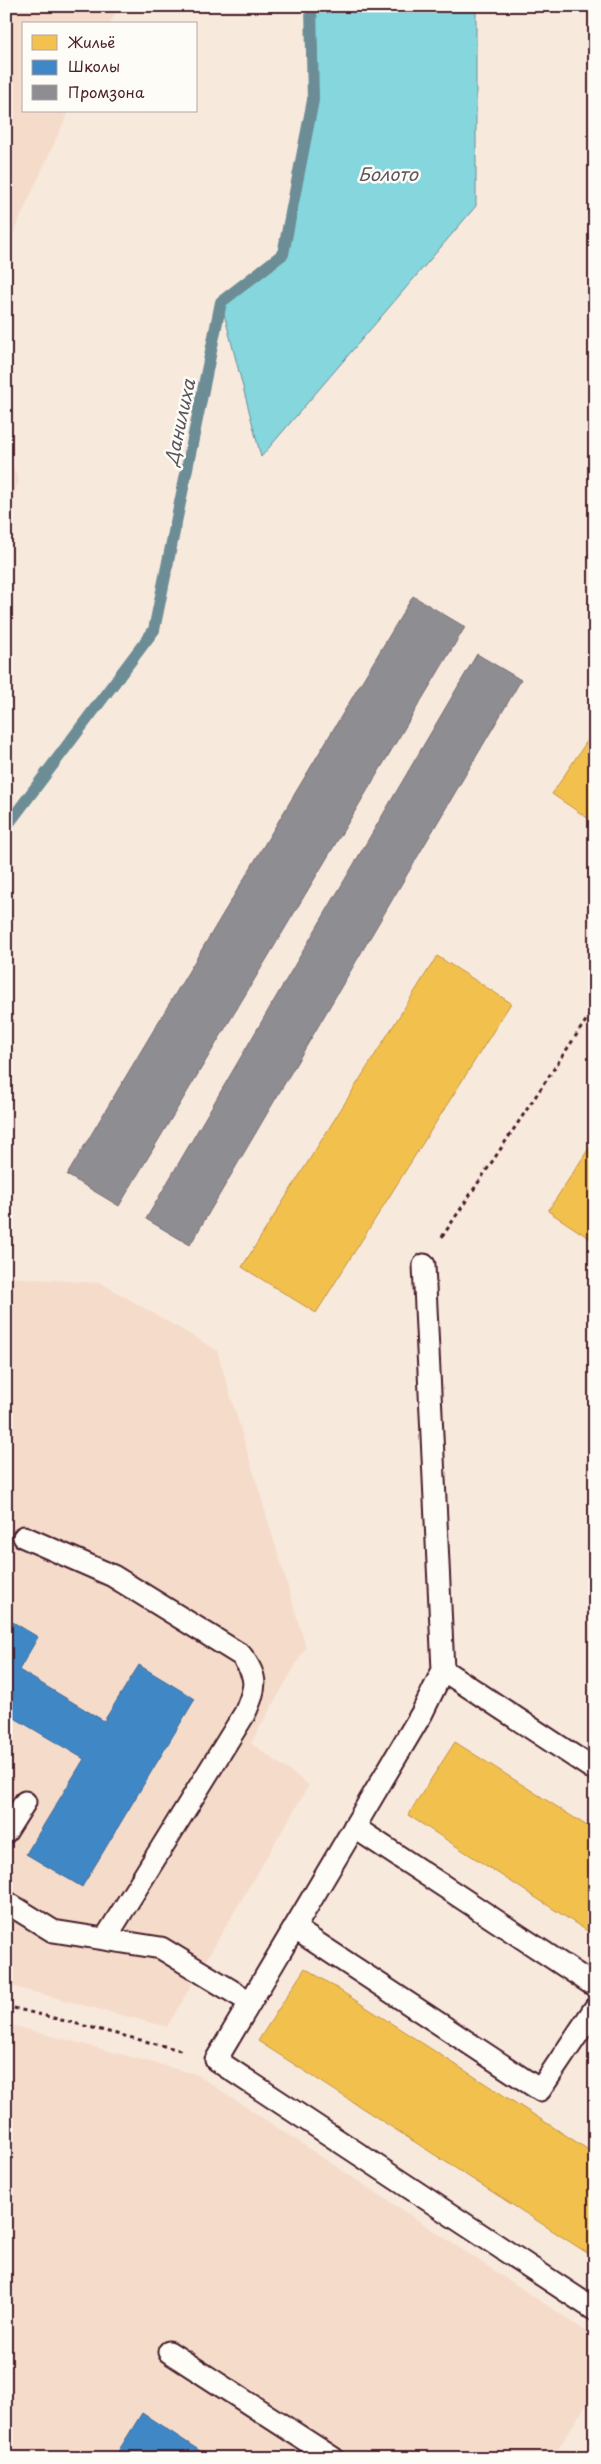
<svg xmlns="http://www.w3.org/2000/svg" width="601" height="2464" font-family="'Playpen Sans',sans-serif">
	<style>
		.built { fill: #f5dcca }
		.water { fill: #85d6dd; stroke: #6d8d96 }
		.homes { fill: #f2c14e; stroke: #c09044 }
		.schools { fill: #3f88c5; stroke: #426897 }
		.industry { fill: #8d8d92; stroke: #796c73 }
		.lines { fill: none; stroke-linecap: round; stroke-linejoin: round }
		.stream { stroke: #6d8d96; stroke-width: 12 }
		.service-casing { stroke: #4a1f2b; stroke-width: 25 }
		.path { stroke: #4a1f2b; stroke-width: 3; stroke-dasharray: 4 4; stroke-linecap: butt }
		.service { stroke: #fdfcf7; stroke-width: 21 }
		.labels { text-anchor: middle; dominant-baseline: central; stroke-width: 5; stroke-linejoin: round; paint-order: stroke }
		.water-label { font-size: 18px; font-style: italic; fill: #5c5660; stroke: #fdfcf7 }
	</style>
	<rect width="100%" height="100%" fill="#f8e9dd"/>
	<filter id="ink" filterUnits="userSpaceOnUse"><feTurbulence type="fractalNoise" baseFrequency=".02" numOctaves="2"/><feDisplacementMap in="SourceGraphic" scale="10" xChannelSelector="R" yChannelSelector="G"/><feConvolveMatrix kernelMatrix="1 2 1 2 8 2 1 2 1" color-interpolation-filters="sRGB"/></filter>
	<g filter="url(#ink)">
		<path class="built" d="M6,6H118L110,24H24V111H69L6,249Z
			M6,451L19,481L6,510Z
			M6,1277L101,1283L217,1350L306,1647L251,1743L309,1785L167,2027L6,1985Z
			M595,1540V1670L589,1659L592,1557Z
			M11,2025L196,2074L595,2337V2391L552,2458H6V2032Z"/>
		<path class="water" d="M311,6H476V206L261,457L221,302L283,254L313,100Z"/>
		<path class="homes" d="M595,729V823L552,794Z
			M437,956L511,1003L316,1313L242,1267Z
			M595,1139V1242L548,1211Z
			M455,1742L595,1831V1936L408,1815Z
			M305,1968L595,2154V2258L258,2041Z"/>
		<path class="schools" d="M6,1618L38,1637L19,1670L104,1721L139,1665L195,1699L82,1887L26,1854L84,1759L6,1713Z
			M142,2413L211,2458H114Z"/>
		<path class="industry" d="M413,596L465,627L119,1206L67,1175Z
			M477,654L521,680L190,1245L146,1219Z"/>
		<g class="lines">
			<path class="stream" d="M6,827L154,630L221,302L283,254L313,100L311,6"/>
			<defs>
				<path id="service" d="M424,1265L443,1670L595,1770
					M24,1537L113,1576L241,1655C259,1678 256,1687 245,1713L105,1939
					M443,1670L422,1713L216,2060L595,2310
					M354,1827L595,1986
					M6,1832L25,1802
					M6,1902L53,1931L161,1948L250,2002
					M294,1928L540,2090L595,2008
					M169,2352L333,2458"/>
			</defs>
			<use href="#service" class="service-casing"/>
			<path class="path" d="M442,1237L595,1007
				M6,2006L184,2051"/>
			<use href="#service" class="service"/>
		</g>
	</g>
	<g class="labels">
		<g class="water-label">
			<text x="388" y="173">Болото</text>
			<text transform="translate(179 422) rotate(-78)">Данилиха</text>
		</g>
	</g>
	<rect width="601" height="2464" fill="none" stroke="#fdfcf7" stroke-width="25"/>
	<rect x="12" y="12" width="576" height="2439" fill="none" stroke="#4a1f2b" stroke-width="2" filter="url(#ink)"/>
	<rect x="22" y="22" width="175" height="90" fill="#fdfcf7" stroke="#b5a4a5"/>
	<rect x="32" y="35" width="25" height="15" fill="#f2c14e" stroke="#b5a4a5"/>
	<text x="68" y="48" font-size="15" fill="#4a1f2b">Жильё</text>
	<rect x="32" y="60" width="25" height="15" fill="#3f88c5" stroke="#b5a4a5"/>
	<text x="68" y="72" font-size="15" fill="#4a1f2b">Школы</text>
	<rect x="32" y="85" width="25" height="15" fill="#8d8d92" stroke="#b5a4a5"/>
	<text x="68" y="98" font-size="15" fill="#4a1f2b">Промзона</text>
</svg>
